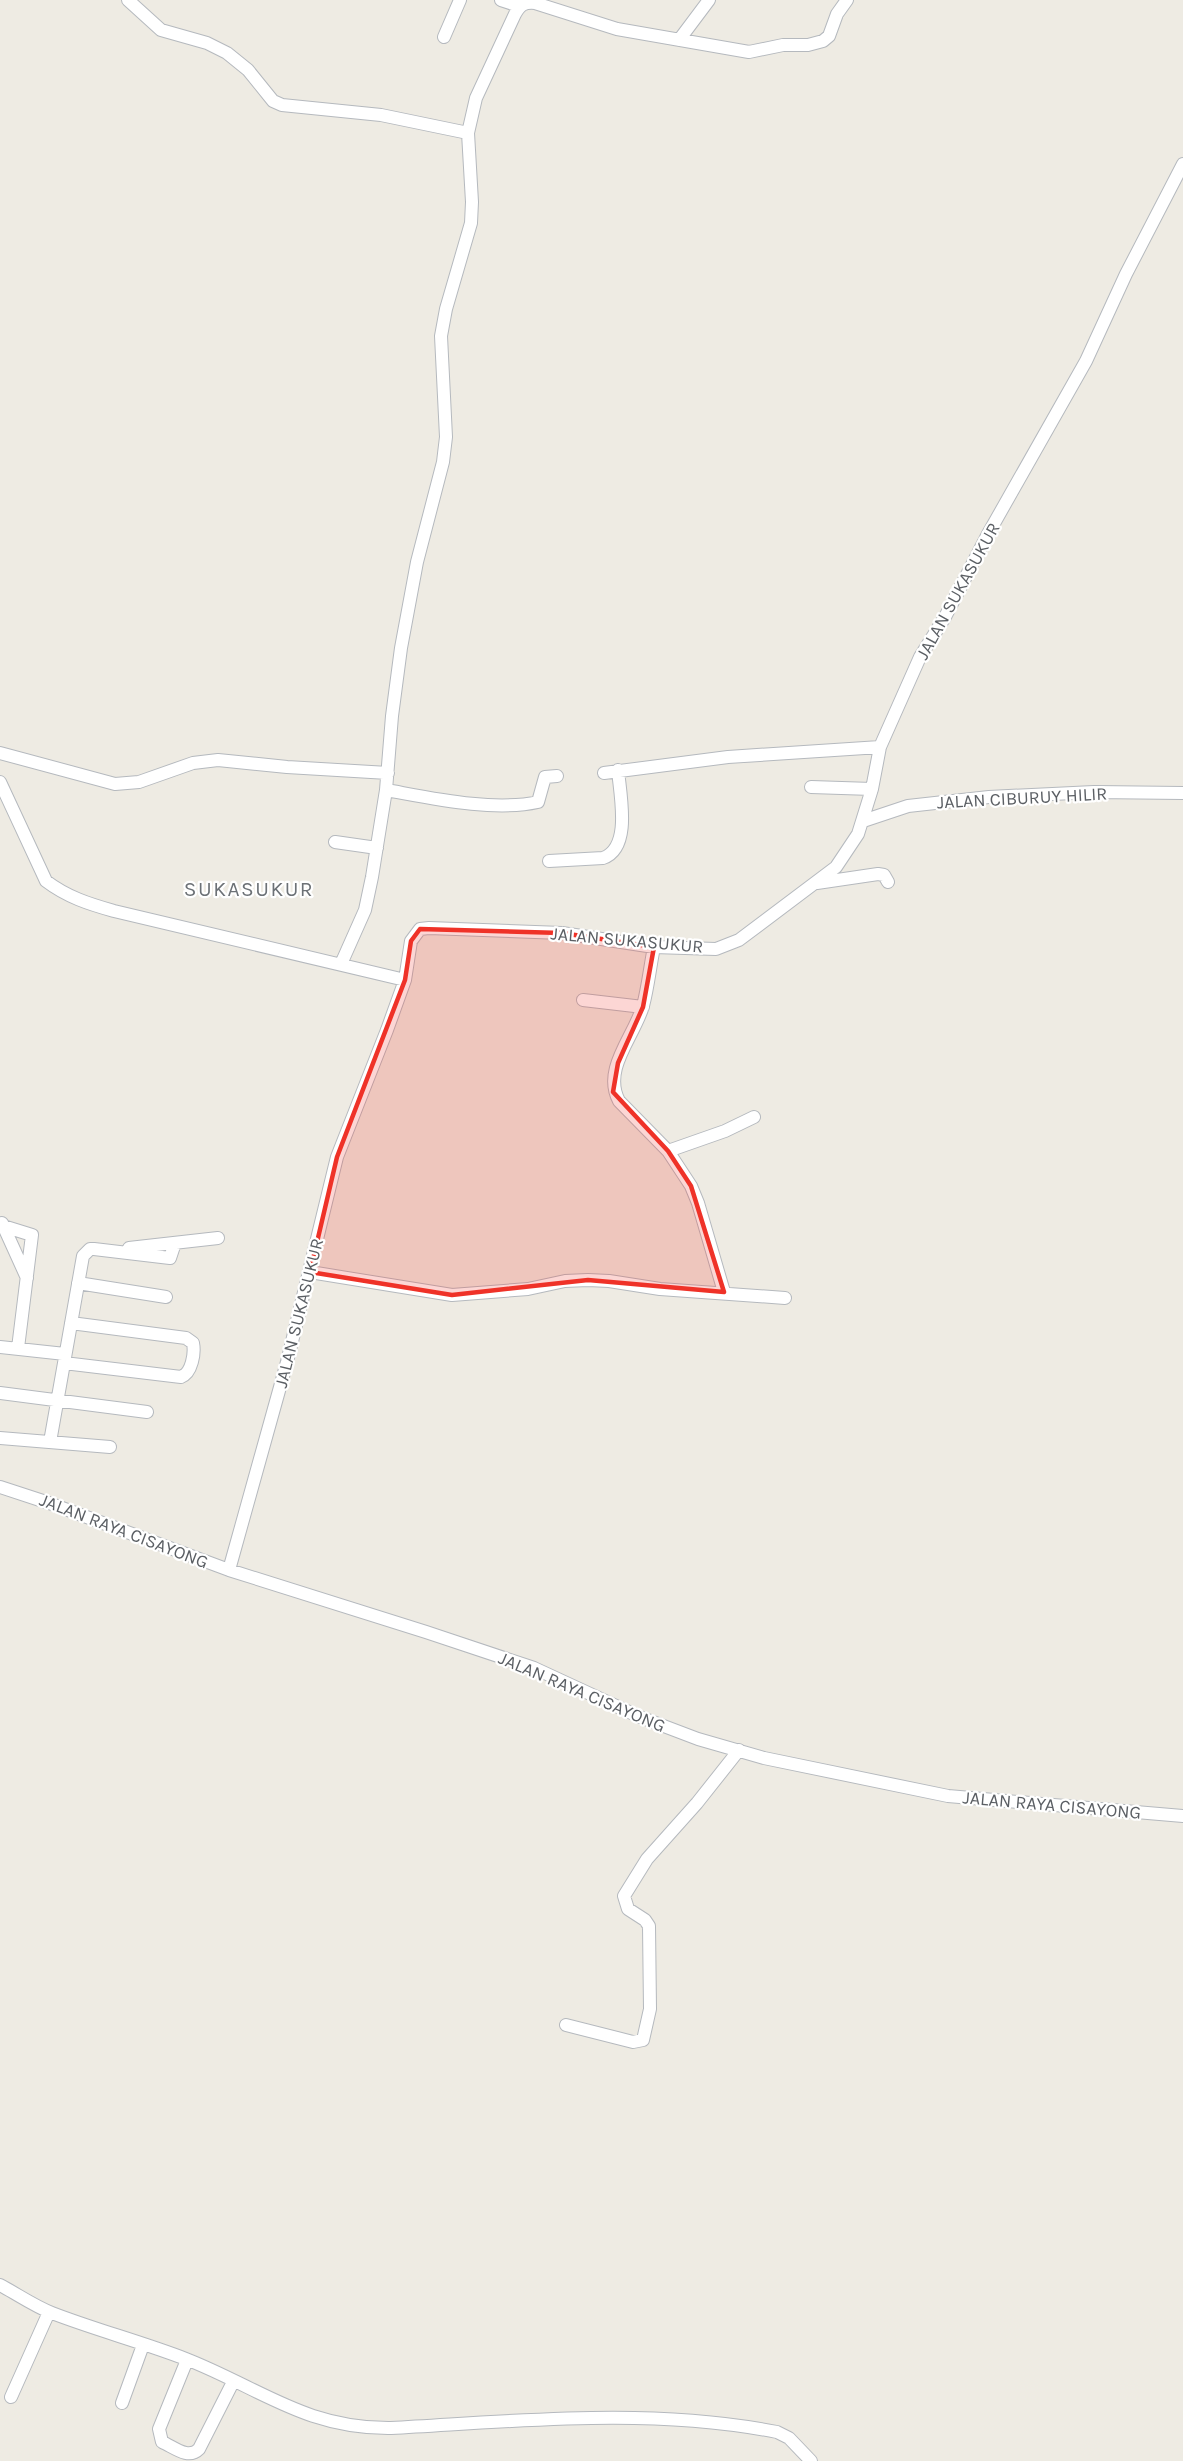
<svg xmlns="http://www.w3.org/2000/svg" width="1183" height="2461" font-family="Karla,sans-serif">
	<style>
		.lines { fill: none; stroke-linecap: round; stroke-linejoin: round }
		.minor-casing { stroke: #b5b9be; stroke-width: 14 }
		.minor { stroke: #fff; stroke-width: 12 }
		.marked { fill: #ef3228; fill-opacity: 0.2; stroke: #ef3228; stroke-width: 4.5; stroke-linejoin: round }
		.labels { text-anchor: middle; dominant-baseline: central; stroke-width: 4.5; stroke-linejoin: round; paint-order: stroke }
		.street-label { font-size: 18px; fill: #5b5f64; stroke: #fff }
		.quarter-label { font-size: 21px; letter-spacing: 1.5px; fill: #6c7176; stroke: #fff }
	</style>
	<rect width="100%" height="100%" fill="#eeebe3"/>
	<g class="lines">
		<defs>
			<path id="minor" d="M128,0L161,30L207,43L227,53L248,70L273,101L282,105L381,115L468,133
				M501,0L519,6
				M444,37L460,0
				M679,40L709,0
				M0,753L115,784L139,782L193,763L218,760L287,767L388,773
				M604,773L728,757L880,747
				M0,782L46,881C67,897 89,904 114,911L405,980
				M811,787L872,789
				M386,790C431,798 493,812 538,802L545,777L557,776
				M863,821L908,806L989,797L1094,792L1183,793
				M335,842L377,848
				M549,861L603,858C632,848 620,795 618,770
				M817,883L878,874L884,875L888,882
				M654,947C650,967 648,987 643,1006C634,1037 602,1069 619,1101L668,1151L691,1186L698,1203L724,1292
				M341,964L365,910L372,877L386,790L392,716L401,648L417,562L443,462L446,437L441,336L446,309L471,223L472,202L468,133L476,98L515,14C520,5 524,2 535,3L617,29L749,52L783,45H808L823,41L829,36L837,14L847,0
				M583,1000L643,1007
				M668,1151L725,1131L754,1117
				M2,1223L27,1278
				M3,1226L32,1235L18,1348
				M129,1248L218,1238
				M310,1272L452,1295L528,1289L565,1281L588,1280L609,1281L660,1289L785,1298
				M78,1283L166,1297
				M0,1347L65,1354
				M64,1363L181,1377C192,1373 195,1353 193,1343L186,1338L71,1323
				M0,1393L147,1412
				M0,1438L110,1447
				M50,1442L83,1256L90,1249H94L170,1258L175,1243
				M0,1487L49,1503L229,1570L426,1632L534,1668L640,1717L698,1739L764,1758L948,1796L1183,1816
				M229,1570L287,1362L337,1157L387,1030L405,980L411,941L420,929L429,928L562,933L654,947L716,949L739,940L836,867L858,834L872,789L880,747L920,657L945,617L988,534L1086,361L1126,274L1183,164
				M566,2025L633,2042L643,2040L650,2009L649,1926L645,1920L628,1909L624,1896L647,1859L697,1803L739,1750
				M0,2285C17,2294 34,2306 52,2313C96,2330 142,2342 186,2359C260,2388 306,2429 391,2428C520,2421 649,2407 777,2432L789,2438L811,2461
				M187,2360L159,2429L162,2442C174,2447 188,2460 199,2449L233,2382
				M11,2397L49,2312
				M122,2403L143,2345"/>
		</defs>
		<use href="#minor" class="minor-casing"/>
		<use href="#minor" class="minor"/>
	</g>
	<path class="marked" d="M420,929L562,933L654,947L643,1007L618,1063L613,1092L668,1151L691,1186L724,1292L588,1280L452,1295L310,1272L337,1157L405,980L411,941Z"/>
	<g class="labels">
		<g class="street-label">
			<text transform="translate(958 591) rotate(-61)">JALAN SUKASUKUR</text>
			<text transform="translate(1022 798) rotate(-3)">JALAN CIBURUY HILIR</text>
			<text transform="translate(627 940) rotate(5)">JALAN SUKASUKUR</text>
			<text transform="translate(299 1313) rotate(-76)">JALAN SUKASUKUR</text>
			<text transform="translate(124 1531) rotate(21)">JALAN RAYA CISAYONG</text>
			<text transform="translate(582 1692) rotate(23)">JALAN RAYA CISAYONG</text>
			<text transform="translate(1052 1805) rotate(5)">JALAN RAYA CISAYONG</text>
		</g>
		<g class="quarter-label">
			<text x="249" y="889">SUKASUKUR</text>
		</g>
	</g>
</svg>
